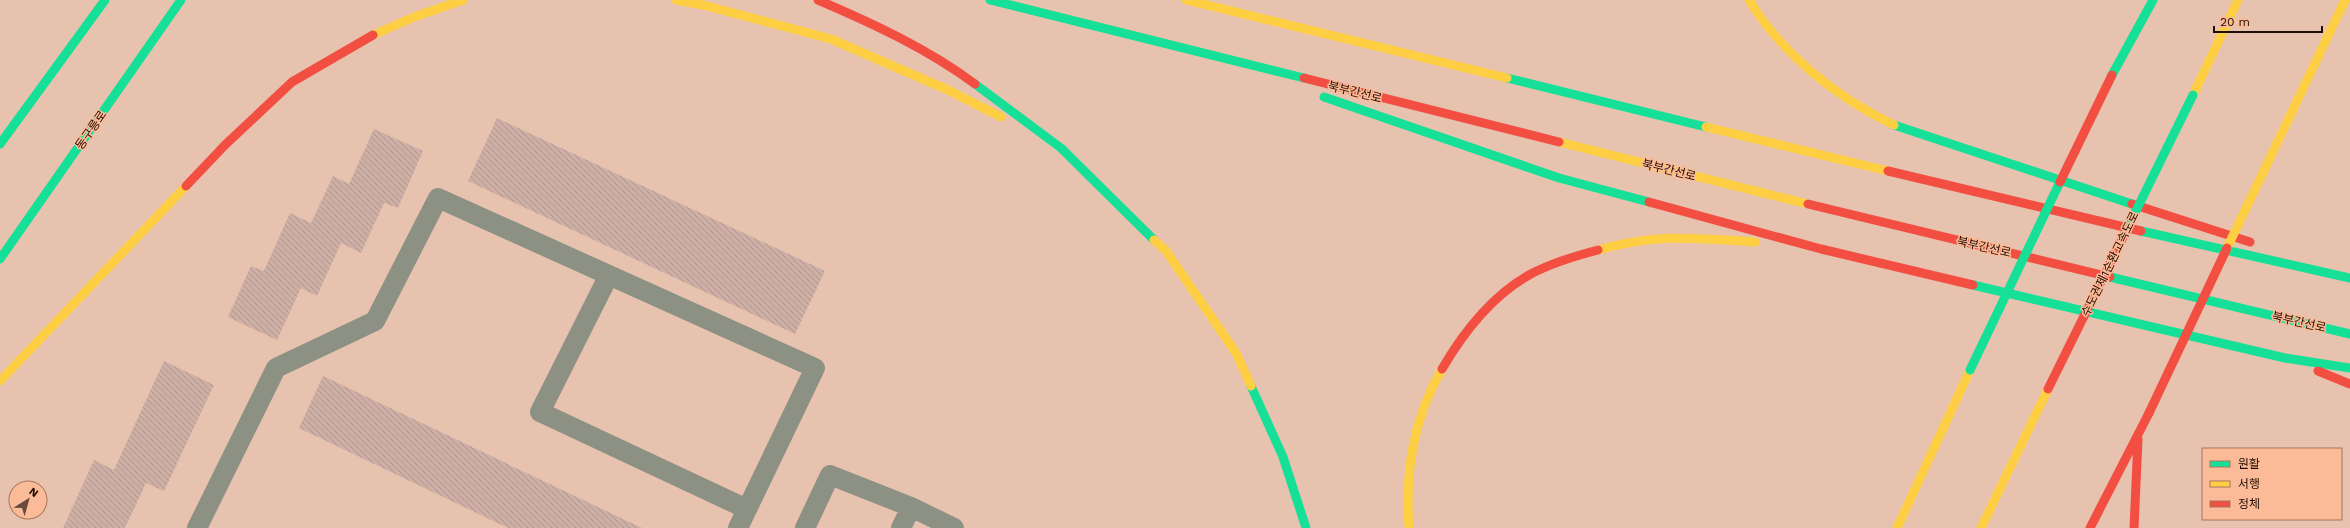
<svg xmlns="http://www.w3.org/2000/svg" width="2350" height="528" font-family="'Work Sans','Noto Sans KR',sans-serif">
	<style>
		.building { fill: url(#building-back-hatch) }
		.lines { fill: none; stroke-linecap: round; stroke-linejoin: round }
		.lane { stroke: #8d9184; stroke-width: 20 }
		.fast { stroke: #16e098; stroke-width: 9 }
		.slow { stroke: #ffcf43; stroke-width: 9 }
		.jam { stroke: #f24e42; stroke-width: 9 }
		.fast-bridge { stroke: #16e098; stroke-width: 9 }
		.slow-bridge { stroke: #ffcf43; stroke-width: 9 }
		.jam-bridge { stroke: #f24e42; stroke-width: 9 }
		.labels { text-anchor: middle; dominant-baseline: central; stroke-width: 3; stroke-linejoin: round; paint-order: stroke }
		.street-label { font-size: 12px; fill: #210b01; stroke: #fcbb98 }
	</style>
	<defs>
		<pattern id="building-back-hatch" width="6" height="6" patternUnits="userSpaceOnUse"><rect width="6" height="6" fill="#ceafa5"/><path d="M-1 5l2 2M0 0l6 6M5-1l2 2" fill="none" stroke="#b1958c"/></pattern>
	</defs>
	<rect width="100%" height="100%" fill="#e6c2af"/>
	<path class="building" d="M497,118L825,271L795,334L468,181Z
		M374,129L423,151L398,208L384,203L361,253L341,243L317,296L301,288L277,340L228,317L251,266L264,271L290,213L311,223L333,176L349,184Z
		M164,361L214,385L164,491L146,483L125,528H63L94,460L114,470Z
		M323,376L642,528H508L299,428Z"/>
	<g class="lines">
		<path class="lane" d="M609,275L540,412L747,509
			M197,528L276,368L375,321L438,198L815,368L738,528
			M805,528L830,475L911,507L954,528
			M901,528L911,507"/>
		<path class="fast" d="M990,0L1304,78
			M2112,75L2153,0
			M1507,78L1706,127
			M975,84L1061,148L1154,240
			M1324,97L1559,178L1649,202
			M1894,125L2132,204
			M0,144L105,0
			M2141,231L2350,278
			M0,259L181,0
			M2110,277L2350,334
			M1973,285L2285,358L2350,368
			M1251,386L1283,457L1306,528"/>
		<path class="slow" d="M676,0L703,5L831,39L948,90L1001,117
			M1186,0L1507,78
			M1749,0C1782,54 1837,98 1894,125
			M373,35L414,17L463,0
			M2193,95L2238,0
			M2289,118L2345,0
			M1706,127L1888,171
			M1559,142L1808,204
			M1154,240L1166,251L1236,353L1251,386
			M1598,250C1657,233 1695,238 1755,242
			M0,381L186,186
			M1409,528C1405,471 1413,419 1442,369
			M1897,528L1970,370
			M1981,528L2048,389"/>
		<path class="jam" d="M818,0C872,23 928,49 975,84
			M1304,78L1559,142
			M1888,171L2141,231
			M186,186L225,145L292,82L373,35
			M1649,202L1821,249L1973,285
			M1808,204L2110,277
			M2132,204L2250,242
			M1442,369C1463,333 1492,296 1529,275C1549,264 1575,256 1598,250
			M2318,371L2350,384
			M2090,528L2149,413
			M2134,528L2138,439"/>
		<path class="fast-bridge" d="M2127,229L2193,95
			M1970,370L2060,182"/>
		<path class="slow-bridge" d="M2227,248L2289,118"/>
		<path class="jam-bridge" d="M2060,182L2112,75
			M2048,389L2127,229
			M2149,413L2227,248"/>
	</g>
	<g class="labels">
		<g class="street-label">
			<text transform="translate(1355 92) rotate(14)">북부간선로</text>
			<text transform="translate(91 130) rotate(-55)">동구릉로</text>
			<text transform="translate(1669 170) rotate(14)">북부간선로</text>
			<text transform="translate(1984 247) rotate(13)">북부간선로</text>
			<text transform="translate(2110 264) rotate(-64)">수도권제1순환고속도로</text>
			<text transform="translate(2299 322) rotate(13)">북부간선로</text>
		</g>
	</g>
	<rect x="2202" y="448" width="140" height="72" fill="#fcbb98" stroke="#a4755c"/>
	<rect x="2210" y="461" width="20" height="6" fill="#16e098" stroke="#a4755c"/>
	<text x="2238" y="468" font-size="12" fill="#210b01">원활</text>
	<rect x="2210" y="481" width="20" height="6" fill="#ffcf43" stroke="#a4755c"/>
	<text x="2238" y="488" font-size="12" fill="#210b01">서행</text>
	<rect x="2210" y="501" width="20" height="6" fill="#f24e42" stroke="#a4755c"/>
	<text x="2238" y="508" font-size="12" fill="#210b01">정체</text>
	<g transform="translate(28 500) rotate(37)"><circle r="19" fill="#fcbb98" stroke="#a4755c"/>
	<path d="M0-3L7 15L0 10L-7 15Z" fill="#664b3e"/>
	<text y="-6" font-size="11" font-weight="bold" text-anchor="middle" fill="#210b01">N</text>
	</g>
	<path d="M2214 26v6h108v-6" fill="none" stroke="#210b01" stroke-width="2"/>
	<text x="2220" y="26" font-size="12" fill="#210b01" stroke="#fcbb98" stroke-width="3" paint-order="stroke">20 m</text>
</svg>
